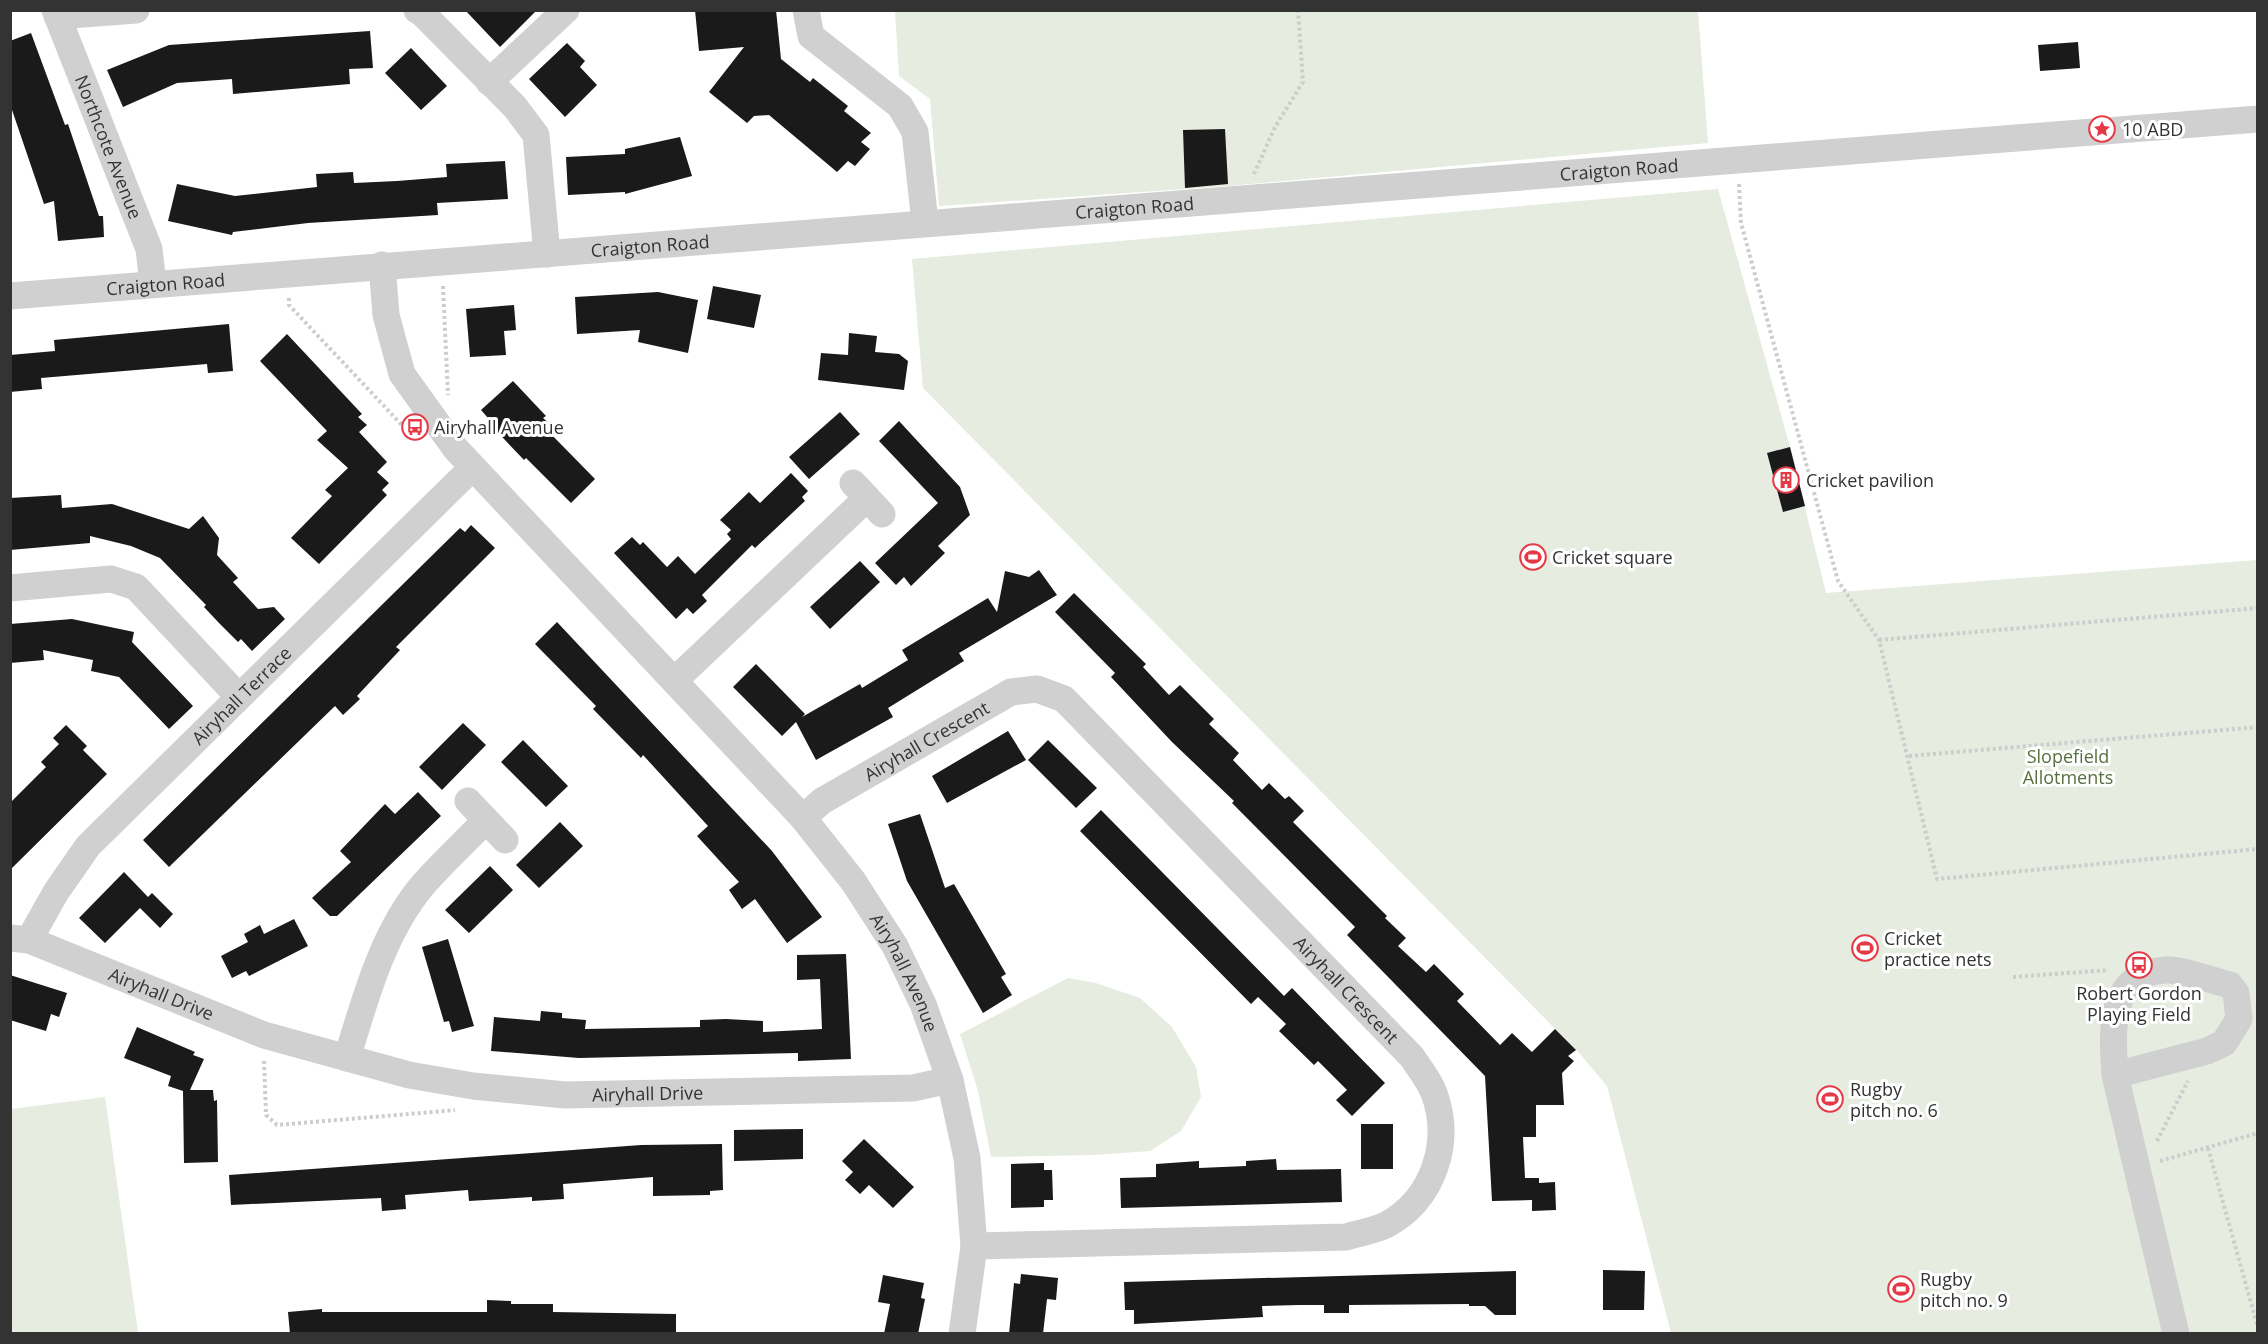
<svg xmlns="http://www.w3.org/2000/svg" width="2268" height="1344" viewBox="0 0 2268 1344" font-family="'Open Sans',sans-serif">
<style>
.green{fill:#e6ecdf}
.building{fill:#1a1a1a}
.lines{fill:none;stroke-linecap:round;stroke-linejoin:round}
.path{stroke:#cdcdcd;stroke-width:4;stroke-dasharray:3 3;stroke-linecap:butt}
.minor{stroke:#d0d0d0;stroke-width:27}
.labels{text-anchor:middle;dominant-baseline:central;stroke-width:6;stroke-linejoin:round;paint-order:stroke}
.poi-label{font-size:18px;fill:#333;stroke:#fff;text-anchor:start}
.street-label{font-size:18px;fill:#333;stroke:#fff}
.park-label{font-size:18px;fill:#56703f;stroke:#fff}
</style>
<rect width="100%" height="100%" fill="#fff"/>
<path class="green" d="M 895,11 L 1698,11 L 1708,143 L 1228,186 L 939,206 L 930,99 L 899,76 Z
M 1718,189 L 1790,447 L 1826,593 L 2257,560 L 2257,1333 L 1671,1333 L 1607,1086 L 1580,1054 L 923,388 L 912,259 Z
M 1068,978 L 1096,983 L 1140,998 L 1172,1027 L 1196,1067 L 1201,1097 L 1181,1131 L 1150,1151 L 1094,1155 L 991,1157 L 978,1091 L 960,1034 Z
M 105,1097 L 138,1333 L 11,1333 L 11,1109 Z"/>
<path class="building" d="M 465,10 L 537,10 L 500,47 Z
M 695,10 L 776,10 L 781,59 L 810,82 L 813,78 L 848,106 L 844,111 L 871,133 L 861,142 L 870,149 L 855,166 L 848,161 L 837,172 L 769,115 L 754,116 L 747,123 L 709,92 L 744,47 L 699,51 Z
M 370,31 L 373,68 L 349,69 L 350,84 L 233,94 L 232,79 L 177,83 L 123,107 L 107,70 L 169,45 Z
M 31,33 L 65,125 L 68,124 L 99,216 L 103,216 L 104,237 L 58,241 L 54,201 L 44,204 L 10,104 L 10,41 Z
M 2078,42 L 2080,68 L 2040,71 L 2038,45 Z
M 567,43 L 585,61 L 580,67 L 597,85 L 565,117 L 529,79 Z
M 411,48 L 447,86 L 421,110 L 385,73 Z
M 1225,129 L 1228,184 L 1185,188 L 1183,130 Z
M 680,137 L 692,176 L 625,194 L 625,192 L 568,195 L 566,157 L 625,154 L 625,149 Z
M 505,161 L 508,199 L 437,203 L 438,215 L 308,223 L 233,232 L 232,235 L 168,221 L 177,184 L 235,196 L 317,187 L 316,174 L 353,172 L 354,183 L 397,181 L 447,177 L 446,164 Z
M 713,286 L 761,295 L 754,328 L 707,319 Z
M 658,292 L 698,300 L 688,353 L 638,342 L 640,330 L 577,334 L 575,297 Z
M 514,305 L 516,330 L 504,331 L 506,355 L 470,357 L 466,309 Z
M 229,324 L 233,371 L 208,373 L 207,364 L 41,378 L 42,389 L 10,392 L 10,355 L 55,351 L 54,340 Z
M 849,333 L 877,336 L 875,352 L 899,354 L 908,361 L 904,390 L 818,380 L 821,353 L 848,355 Z
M 287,334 L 362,414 L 358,417 L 367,425 L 359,432 L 387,462 L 377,472 L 389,483 L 382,490 L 387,495 L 319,564 L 291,538 L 332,496 L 325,490 L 348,468 L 317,440 L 327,431 L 260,361 Z
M 513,381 L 546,416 L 543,418 L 550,424 L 545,428 L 595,479 L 571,503 L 526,458 L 524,460 L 486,420 L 488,418 L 481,410 Z
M 840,412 L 860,434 L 809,479 L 789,457 Z
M 899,421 L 960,487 L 970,515 L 938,546 L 945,553 L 911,586 L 904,577 L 896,585 L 875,563 L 938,503 L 879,441 Z
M 1790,447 L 1805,506 L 1783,512 L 1767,453 Z
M 791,473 L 808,491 L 802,497 L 805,501 L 755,548 L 752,545 L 702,595 L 707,601 L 693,614 L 687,608 L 676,619 L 614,553 L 632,537 L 640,545 L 643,542 L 667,567 L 678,556 L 695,574 L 731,539 L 727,534 L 731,530 L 720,520 L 749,492 L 760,503 Z
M 61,495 L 62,508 L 112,504 L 189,529 L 203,516 L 219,538 L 217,555 L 238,578 L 233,582 L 258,609 L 274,607 L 285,619 L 252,651 L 241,639 L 238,642 L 219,623 L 204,607 L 206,605 L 160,558 L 131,546 L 90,536 L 90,543 L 10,550 L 10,498 Z
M 471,525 L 495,548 L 396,647 L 400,650 L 357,696 L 360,699 L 343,715 L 335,706 L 169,867 L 143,840 L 460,528 L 465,532 Z
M 860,561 L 880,582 L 830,629 L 810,607 Z
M 1039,570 L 1057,595 L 959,653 L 964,661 L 888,708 L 893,717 L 816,760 L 796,722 L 782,736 L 733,687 L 756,664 L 805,714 L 802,717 L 860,684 L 862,688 L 908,660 L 902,650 L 988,598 L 997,612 L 1005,571 L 1029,577 Z
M 1074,593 L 1146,664 L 1143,667 L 1169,695 L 1180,685 L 1214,719 L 1209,724 L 1239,753 L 1233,760 L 1262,790 L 1269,783 L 1285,799 L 1289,796 L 1304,811 L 1293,822 L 1387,916 L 1385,918 L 1406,938 L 1398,946 L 1426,972 L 1434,964 L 1464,994 L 1457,1001 L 1500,1045 L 1512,1033 L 1532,1052 L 1555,1029 L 1576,1050 L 1568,1056 L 1574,1061 L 1562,1073 L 1564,1105 L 1536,1105 L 1536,1137 L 1523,1137 L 1525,1178 L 1539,1178 L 1539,1183 L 1555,1182 L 1556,1210 L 1532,1211 L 1532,1200 L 1492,1201 L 1485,1076 L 1347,935 L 1355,927 L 1232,803 L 1234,801 L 1172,742 L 1111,677 L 1115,673 L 1055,612 Z
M 72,619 L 134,632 L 132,642 L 193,706 L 169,729 L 119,677 L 91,671 L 93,660 L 43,650 L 44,660 L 10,663 L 10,624 Z
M 557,622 L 772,851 L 822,917 L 787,943 L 755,899 L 742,909 L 729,890 L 739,882 L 697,836 L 708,826 L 643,755 L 641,758 L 593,709 L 596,706 L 535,644 Z
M 463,723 L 486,745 L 442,790 L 419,767 Z
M 66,725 L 87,746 L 83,750 L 107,774 L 10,870 L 10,803 L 46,767 L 41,762 L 59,744 L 53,738 Z
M 1008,731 L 1026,760 L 947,803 L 932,776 Z
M 523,740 L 568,786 L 546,807 L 501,762 Z
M 1048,740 L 1097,788 L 1076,808 L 1028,760 Z
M 418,792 L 441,816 L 337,916 L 330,916 L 312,898 L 351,862 L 340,851 L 385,804 L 395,814 Z
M 1101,810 L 1284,996 L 1292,988 L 1385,1083 L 1352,1116 L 1336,1100 L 1347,1090 L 1318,1061 L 1314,1065 L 1279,1031 L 1286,1024 L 1258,997 L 1251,1004 L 1080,831 Z
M 920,814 L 945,888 L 954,884 L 1006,974 L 1001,977 L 1012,995 L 983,1013 L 907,881 L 888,824 Z
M 560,822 L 583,846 L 539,888 L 516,865 Z
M 490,866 L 513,890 L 469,933 L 445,910 Z
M 124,872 L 148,897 L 152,893 L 173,914 L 160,928 L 140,908 L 105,943 L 79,918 Z
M 294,919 L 308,946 L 249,976 L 246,971 L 232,978 L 221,956 L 248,942 L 244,934 L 260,925 L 264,934 Z
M 448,939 L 474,1026 L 452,1032 L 449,1021 L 444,1022 L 422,947 Z
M 846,954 L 851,1059 L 798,1061 L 798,1053 L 579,1058 L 491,1051 L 494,1017 L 540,1021 L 541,1011 L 562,1013 L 562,1018 L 586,1020 L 585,1029 L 700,1027 L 700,1020 L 726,1019 L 763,1021 L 763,1032 L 822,1029 L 820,979 L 797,980 L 797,955 Z
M 10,975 L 67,993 L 59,1017 L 51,1014 L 46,1031 L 10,1020 Z
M 137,1027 L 195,1052 L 193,1055 L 204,1059 L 190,1090 L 213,1090 L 214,1101 L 217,1100 L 218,1162 L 184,1163 L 183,1091 L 168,1086 L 171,1076 L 124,1058 Z
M 1361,1124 L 1393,1124 L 1393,1169 L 1361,1169 Z
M 803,1129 L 803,1159 L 734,1161 L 734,1130 Z
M 864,1139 L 914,1187 L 893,1208 L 869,1185 L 860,1194 L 845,1180 L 853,1172 L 842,1161 Z
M 722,1144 L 723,1190 L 710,1191 L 710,1195 L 653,1196 L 653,1177 L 563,1184 L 564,1199 L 532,1201 L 532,1197 L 469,1201 L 468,1190 L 405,1195 L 406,1209 L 382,1211 L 381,1198 L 231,1205 L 229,1175 L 641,1145 Z
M 1276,1159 L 1277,1170 L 1341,1169 L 1342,1202 L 1121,1208 L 1120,1178 L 1156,1177 L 1156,1164 L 1199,1161 L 1199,1168 L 1246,1166 L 1246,1161 Z
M 1044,1163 L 1044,1170 L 1052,1170 L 1053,1200 L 1044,1200 L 1044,1207 L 1011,1208 L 1011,1164 Z
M 1603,1270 L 1645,1271 L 1644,1310 L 1603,1310 Z
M 1516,1271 L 1516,1315 L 1495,1315 L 1485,1306 L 1469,1306 L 1469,1304 L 1349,1305 L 1349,1313 L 1324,1313 L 1324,1305 L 1299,1305 L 1262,1306 L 1263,1317 L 1134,1324 L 1134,1310 L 1125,1310 L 1124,1282 Z
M 1021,1274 L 1058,1278 L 1056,1300 L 1047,1299 L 1043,1334 L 1009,1334 L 1014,1283 L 1020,1284 Z
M 883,1275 L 924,1283 L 921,1298 L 925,1299 L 918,1334 L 884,1334 L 890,1304 L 878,1302 Z
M 487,1300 L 511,1301 L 511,1304 L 553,1304 L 553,1312 L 676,1314 L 676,1334 L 290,1334 L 288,1312 L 322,1309 L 322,1312 L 487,1312 Z"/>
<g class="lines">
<path class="path" d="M 1254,174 L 1275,127 L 1303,82 L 1298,10
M 1739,184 L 1741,223 L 1838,581 L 1879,640 L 1937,879 L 2258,849
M 443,286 L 448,395
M 289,298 L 289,305 L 415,439
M 1879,640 L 2258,608
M 1909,756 L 2258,727
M 2013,977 L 2109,970
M 264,1061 L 266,1115 L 277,1125 L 455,1110
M 2157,1141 L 2188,1081
M 2208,1148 L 2258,1328
M 2160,1161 L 2258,1133"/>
<g class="minor">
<path id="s1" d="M 55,10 L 149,249 L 153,284"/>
<path d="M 417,10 L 423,14 L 515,107 L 536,135 L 547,254"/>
<path d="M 806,10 L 811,36 L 900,106 L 915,132 L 925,222"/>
<path d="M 57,16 L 136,10"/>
<path d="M 489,82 L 566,10"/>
<path id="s2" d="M 382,265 L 386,315 L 402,374 L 455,448 L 803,818 L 853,881 L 895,946 L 923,1004 L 950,1080 L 967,1158 L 974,1246 L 962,1334"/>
<path id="s3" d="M 10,296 L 2258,119"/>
<path d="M 853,483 L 882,514"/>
<path d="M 10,588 L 111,579 L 136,587 L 238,696"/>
<path d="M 675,680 L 867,498"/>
<path d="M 468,801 L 505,840"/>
<path id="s4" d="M 803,818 L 822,801 L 1011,692 L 1037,689 L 1064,699 L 1412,1057 C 1419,1068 1429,1080 1434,1093 C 1452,1142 1434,1199 1386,1225 C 1374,1231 1358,1233 1346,1237 L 974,1246"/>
<path id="s5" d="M 10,938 L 29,940 L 264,1035 L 409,1075 L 473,1086 L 565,1095 L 913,1088 L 950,1080"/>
<path id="s6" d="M 29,940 L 56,892 L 88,846 L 472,468"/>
<path d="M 347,1058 C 365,1000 382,934 422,886 C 442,863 465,842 486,820"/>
<path d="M 2115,1075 C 2112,1032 2107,973 2166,970 C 2182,969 2213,981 2230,985 L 2236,993 L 2239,1019 L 2224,1043 L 2207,1051 L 2115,1075 L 2176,1334"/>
</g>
</g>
<defs>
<g id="sight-ring" transform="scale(1.35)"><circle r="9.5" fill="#fff" stroke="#e63946" stroke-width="1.5"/><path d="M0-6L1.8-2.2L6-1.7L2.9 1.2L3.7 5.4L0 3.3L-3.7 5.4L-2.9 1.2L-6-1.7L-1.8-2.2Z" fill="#e63946"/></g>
<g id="bus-ring" transform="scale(1.35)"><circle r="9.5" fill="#fff" stroke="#e63946" stroke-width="1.5"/><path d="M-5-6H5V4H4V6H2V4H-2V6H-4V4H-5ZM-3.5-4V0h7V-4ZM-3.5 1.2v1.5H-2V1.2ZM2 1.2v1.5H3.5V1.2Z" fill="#e63946"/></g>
<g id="building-ring" transform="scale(1.35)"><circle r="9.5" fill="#fff" stroke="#e63946" stroke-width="1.5"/><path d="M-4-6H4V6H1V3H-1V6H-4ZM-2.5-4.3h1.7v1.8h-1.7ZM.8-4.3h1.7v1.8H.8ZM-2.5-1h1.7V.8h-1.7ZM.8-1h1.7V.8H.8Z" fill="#e63946"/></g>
<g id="stadium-ring" transform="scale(1.35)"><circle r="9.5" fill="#fff" stroke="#e63946" stroke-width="1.5"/><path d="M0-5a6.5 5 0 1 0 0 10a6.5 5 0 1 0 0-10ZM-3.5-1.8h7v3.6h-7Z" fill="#e63946"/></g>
</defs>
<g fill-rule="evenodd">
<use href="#sight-ring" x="2102" y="129"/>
<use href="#bus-ring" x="415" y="427"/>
<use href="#building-ring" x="1786" y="480"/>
<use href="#stadium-ring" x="1533" y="557"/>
<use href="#stadium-ring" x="1865" y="948"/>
<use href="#bus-ring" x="2139" y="965"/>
<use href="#stadium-ring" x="1830" y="1099"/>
<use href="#stadium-ring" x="1901" y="1289"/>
</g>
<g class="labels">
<g class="poi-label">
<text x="2122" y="129">10 ABD</text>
<text x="434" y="427">Airyhall Avenue</text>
<text x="1806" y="480">Cricket pavilion</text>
<text x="1552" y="557">Cricket square</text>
<text x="1884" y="938">Cricket<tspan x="1884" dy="21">practice nets</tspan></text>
<text x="2139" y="993" text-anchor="middle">Robert Gordon<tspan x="2139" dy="21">Playing Field</tspan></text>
<text x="1850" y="1089">Rugby<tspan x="1850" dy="21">pitch no. 6</tspan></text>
<text x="1920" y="1279">Rugby<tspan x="1920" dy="21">pitch no. 9</tspan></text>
</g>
<g class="street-label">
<text stroke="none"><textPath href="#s1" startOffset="147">Northcote Avenue</textPath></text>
<text stroke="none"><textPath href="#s3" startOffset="1614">Craigton Road</textPath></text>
<text stroke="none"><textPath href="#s3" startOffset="1128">Craigton Road</textPath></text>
<text stroke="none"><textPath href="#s3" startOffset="642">Craigton Road</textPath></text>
<text stroke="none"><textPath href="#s3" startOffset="156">Craigton Road</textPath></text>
<text stroke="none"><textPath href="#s6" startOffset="326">Airyhall Terrace</textPath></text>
<text stroke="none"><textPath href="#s4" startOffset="146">Airyhall Crescent</textPath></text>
<text stroke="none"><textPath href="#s2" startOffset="896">Airyhall Avenue</textPath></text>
<text stroke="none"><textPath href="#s4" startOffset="704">Airyhall Crescent</textPath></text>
<text stroke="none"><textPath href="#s5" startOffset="162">Airyhall Drive</textPath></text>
<text stroke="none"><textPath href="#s5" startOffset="663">Airyhall Drive</textPath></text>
</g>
<g class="park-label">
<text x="2068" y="756">Slopefield<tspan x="2068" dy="21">Allotments</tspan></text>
</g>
</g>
<rect width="2268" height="1344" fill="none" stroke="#333333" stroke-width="24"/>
</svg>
